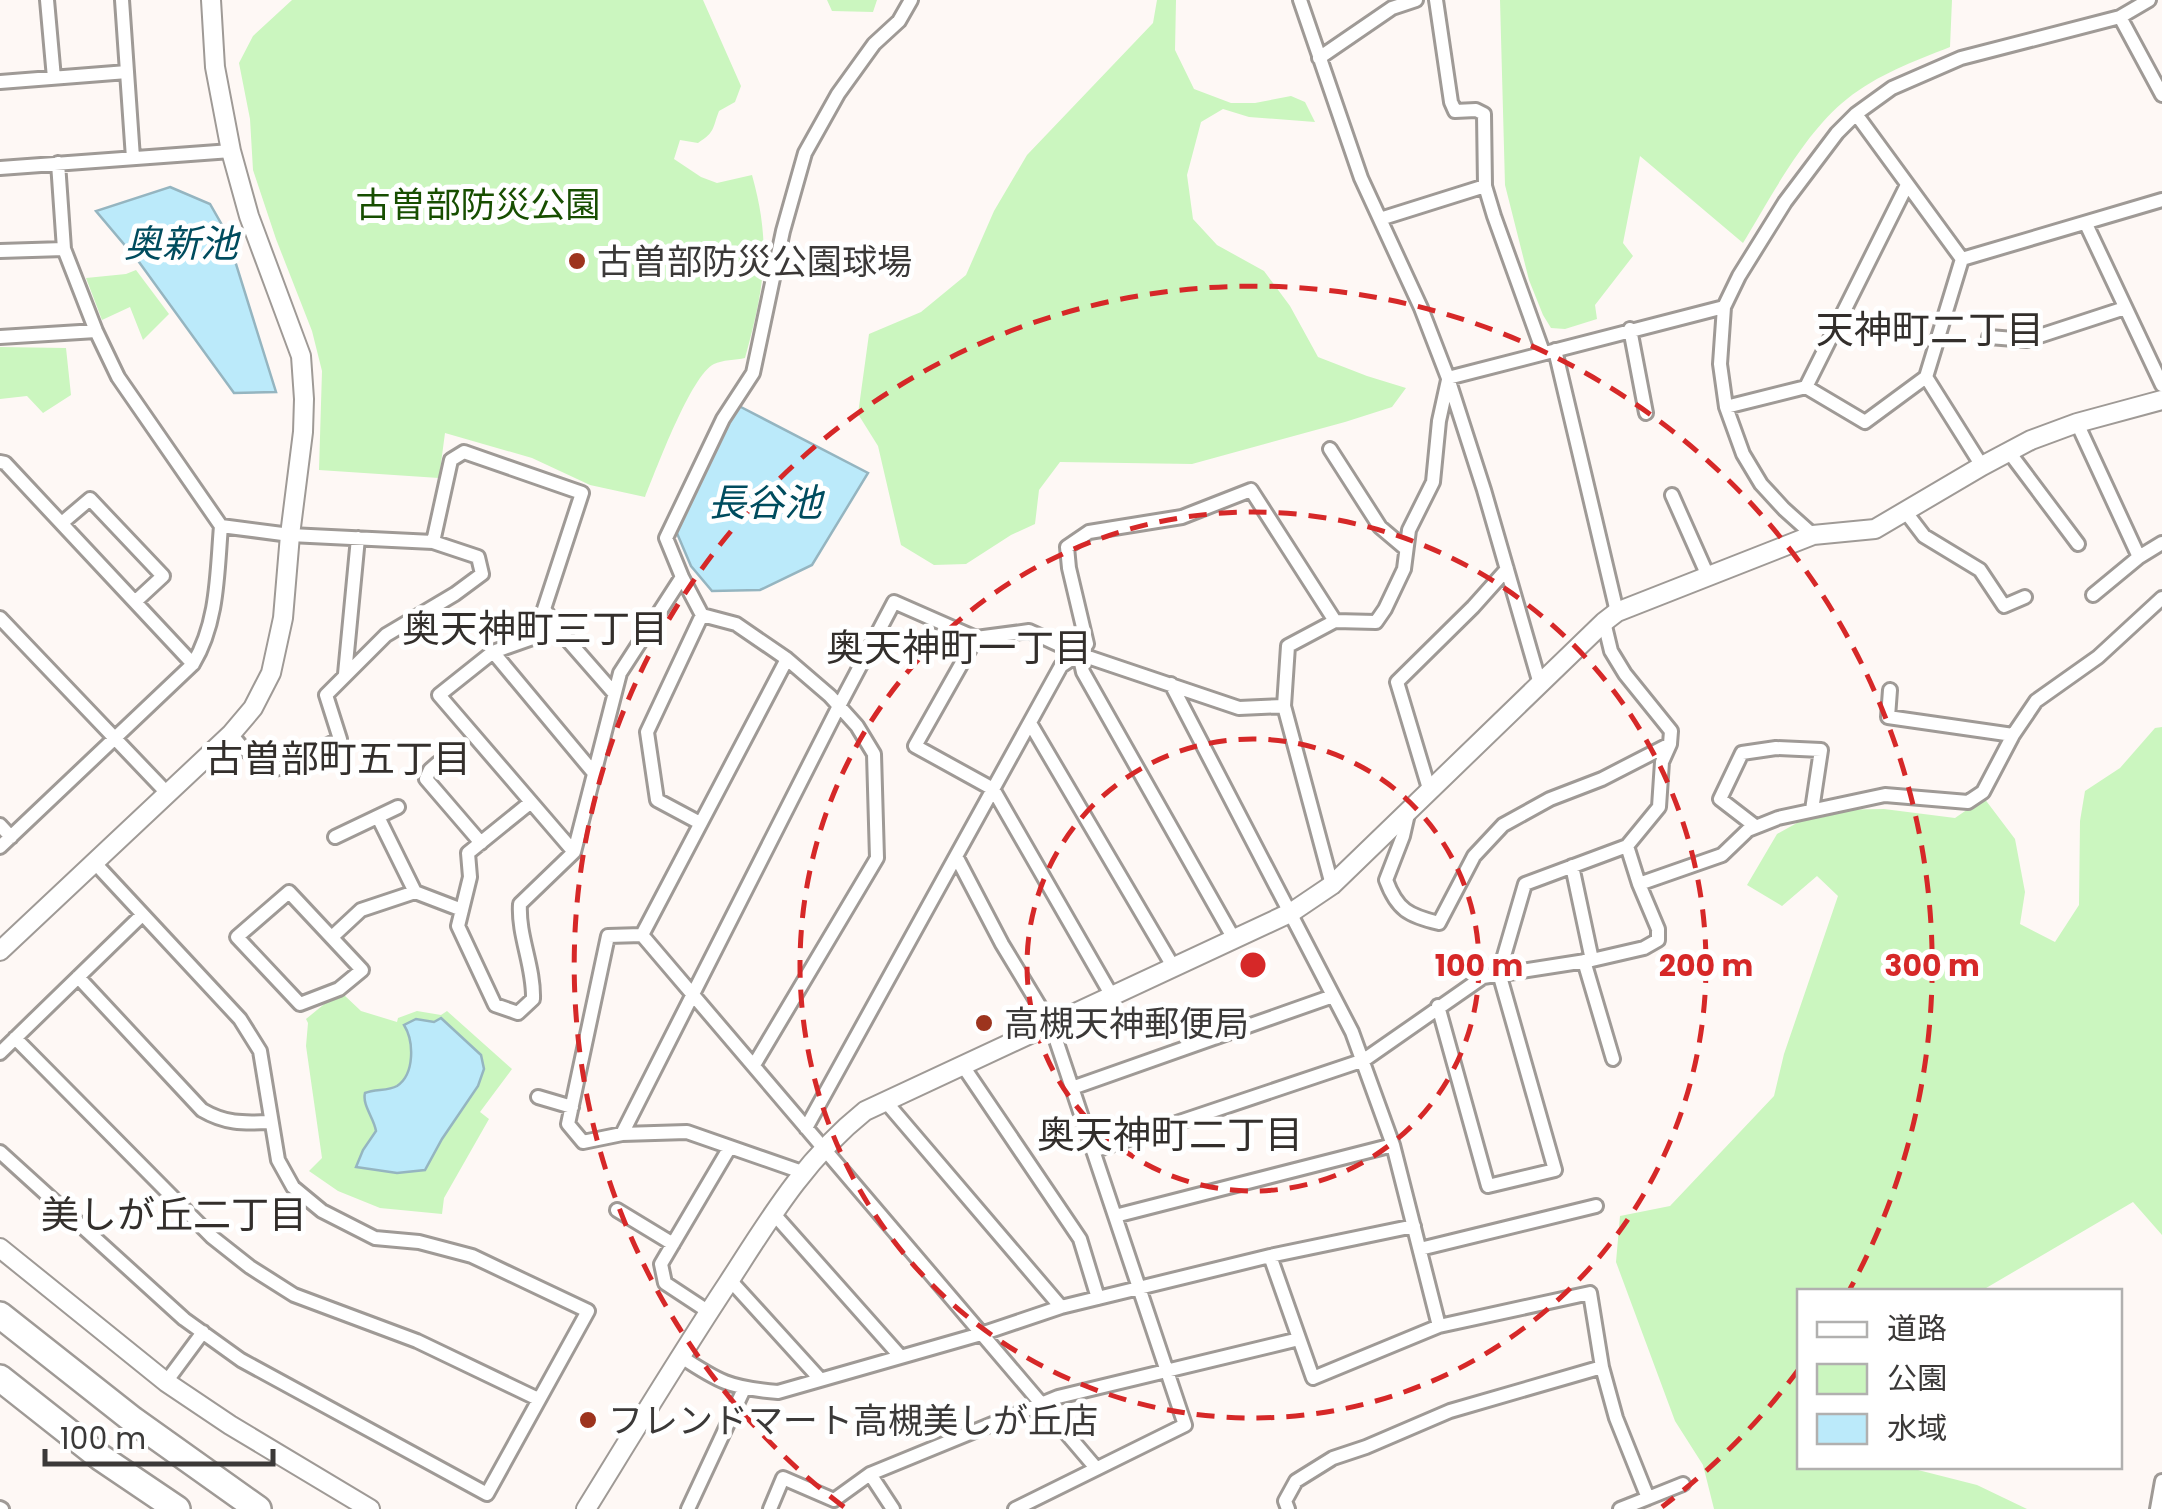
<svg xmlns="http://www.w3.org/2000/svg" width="2162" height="1509" viewBox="0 0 2162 1509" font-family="Poppins,'Noto Sans JP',sans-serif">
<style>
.green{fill:#cbf6bf}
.water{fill:#bbeafa;stroke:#95b5c0;stroke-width:2.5}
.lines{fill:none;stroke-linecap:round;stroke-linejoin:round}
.street-casing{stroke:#9f9a96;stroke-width:18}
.secondary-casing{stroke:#9f9a96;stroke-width:22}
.highway-casing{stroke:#9f9a96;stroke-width:30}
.street{stroke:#fff;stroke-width:12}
.secondary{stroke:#fff;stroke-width:18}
.highway{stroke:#fff;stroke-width:25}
.ring{fill:none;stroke:#d62828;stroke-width:5;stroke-dasharray:18 12}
.poi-dot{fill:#9d341e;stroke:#fff;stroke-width:4}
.labels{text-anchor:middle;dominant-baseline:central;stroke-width:10;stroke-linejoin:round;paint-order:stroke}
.park-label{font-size:35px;fill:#174e00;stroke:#fff}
.poi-label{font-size:35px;fill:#3b3938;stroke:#fff;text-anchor:start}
.water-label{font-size:38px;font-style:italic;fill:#004c5e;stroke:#fff}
.neighbourhood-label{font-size:38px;fill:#332f2c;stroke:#fff}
.centre{fill:#d62828;stroke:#fff;stroke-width:5}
.ring-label{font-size:30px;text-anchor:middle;font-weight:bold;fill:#d62828;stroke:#fff;stroke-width:10;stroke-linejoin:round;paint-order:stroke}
</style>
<rect width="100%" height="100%" fill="#fef8f5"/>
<path class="green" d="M 292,0 L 703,0 L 741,86 L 735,102 L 719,111 C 712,129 716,131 698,143 L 680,140 L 674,159 L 701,177 L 717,183 L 752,175 C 772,246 764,289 745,358 C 736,360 722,360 714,364 C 691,375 656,470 645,497 L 590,485 L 532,458 L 445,433 L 439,478 L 319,470 L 322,371 L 312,331 L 276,239 L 253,170 L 250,119 L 239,63 L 253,36 Z
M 827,0 L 877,0 L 873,12 L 832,11 Z
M 1157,0 L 1176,0 L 1175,50 L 1194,89 L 1231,103 L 1255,103 L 1291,96 L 1305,102 L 1315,122 L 1249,117 L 1223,109 L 1201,122 L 1187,175 L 1193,219 L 1217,245 L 1264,271 L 1290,306 L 1318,357 L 1367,376 L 1406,388 L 1392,407 L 1345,422 L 1192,464 L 1060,462 L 1039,490 L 1035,524 L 1011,535 L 966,564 L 934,565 L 901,545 L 878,446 L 858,414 L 869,334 L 921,312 L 966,275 L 994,211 L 1027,155 L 1153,23 Z
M 1500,0 L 1952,0 L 1950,47 C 1914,61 1877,75 1847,99 C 1804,133 1771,197 1743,243 L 1640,156 L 1623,243 L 1633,256 L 1595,305 L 1597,319 L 1565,329 L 1551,328 L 1543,315 L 1529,280 L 1505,185 Z
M 136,270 L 169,314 L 143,340 L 130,307 L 102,320 L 86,278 L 126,274 Z
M 0,347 L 66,348 L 71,395 L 43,413 L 27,396 L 0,399 Z
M 2162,727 L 2162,1235 L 2133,1202 L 1981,1291 L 1800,1292 L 1800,1466 L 1918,1467 L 1918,1470 L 1977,1485 L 2027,1509 L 1714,1509 L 1703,1465 L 1675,1421 L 1616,1262 L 1620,1216 L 1670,1206 L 1774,1096 L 1784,1054 L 1838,896 L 1817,876 L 1782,906 L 1747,885 L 1777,834 L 1813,814 L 1826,810 L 1884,809 L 1955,818 L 1984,798 L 2015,839 L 2025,892 L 2020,924 L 2055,942 L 2079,905 L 2080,821 L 2085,791 L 2120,768 L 2155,728 Z
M 343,994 L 361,1011 L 397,1022 L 398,1018 L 417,1011 L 441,1015 L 447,1011 L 512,1069 L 480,1112 L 489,1119 L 444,1198 L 442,1214 L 380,1208 L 338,1191 L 309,1171 L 322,1158 L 306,1046 L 308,1023 L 306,1019 L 328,1001 Z"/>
<path class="water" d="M 170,187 L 210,204 L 226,232 L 276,392 L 234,393 L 139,262 L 96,211 Z
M 737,405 L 868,473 L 812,565 L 760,590 L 712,591 L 691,566 L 676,531 L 709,443 Z
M 441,1018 L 481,1055 L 484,1069 L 478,1086 L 442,1139 L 425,1170 L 397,1173 L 356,1167 L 363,1150 L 376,1131 C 374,1118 362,1105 365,1093 C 375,1089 388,1091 397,1086 C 415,1074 414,1041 404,1025 L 416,1019 L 434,1022 Z"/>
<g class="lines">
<g class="street-casing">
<path id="street" d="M 47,0 L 54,78
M 122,0 L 133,158
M 1300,0 L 1361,178 L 1421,308 L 1448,378 L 1484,490 L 1540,684
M 1436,0 L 1451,102 L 1455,111 L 1476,110 L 1484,114 L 1485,186 L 1494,216 L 1543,352
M 2120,17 L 2162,95
M 1319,58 L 1392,8 L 1416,0
M 0,82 L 127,72
M 1856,114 L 1962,259
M 58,163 L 64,249 L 96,331 L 118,377 L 221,526
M 0,168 L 231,151
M 1380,219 L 1485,186
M 2086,224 L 2162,385
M 0,251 L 64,249
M 1962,259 L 1926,377 L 1982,466
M 1962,259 L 2162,200
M 1630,329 L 1646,413
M 0,337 L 96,331
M 1989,337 L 2027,340 L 2125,308
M 1555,350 L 1617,612
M 1448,378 L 1724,307
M 1806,387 L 1865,422 L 1926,377
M 1726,407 L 1806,387 L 1907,185
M 2077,423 L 2139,557
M 1330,449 L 1380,527 L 1406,549
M 2009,452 L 2078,544
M 0,462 L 5,463 L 193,664
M 1672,495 L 1708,576
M 1905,511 L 1924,536 L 1980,570 L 2004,606 L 2025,597
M 63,522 L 90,499 L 163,576 L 136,601
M 1813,535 L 1784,509 L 1761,484 L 1743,454 L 1726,407 L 1720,364 L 1724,307 L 1739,276 L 1785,202 L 1837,133 L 1856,114 L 1892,88 L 1961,58 L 2120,17 L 2149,0
M 433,542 L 451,460 L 464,452 L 582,493 L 544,609 L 558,629 L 614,693
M 2093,595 L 2139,557 L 2162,543
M 0,618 L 168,794
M 558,629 L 493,652 L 439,695 L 574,852
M 976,638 L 915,746 L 993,789 L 1112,996
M 493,652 L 593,772
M 1079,654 L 1083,672 L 1234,939
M 345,674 L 358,538
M 1171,684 L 1352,1032 L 1393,1145 L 1439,1326
M 1890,690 L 1888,717 L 2013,735
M 1030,723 L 1174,968
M 438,763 L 430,770 L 426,779 L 481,843
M 1430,792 L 1397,682 L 1473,607 L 1507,569
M 531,802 L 468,853 L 470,877 L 458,926 L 495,1005 L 518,1013 L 533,999 C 534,966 518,936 520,904 L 574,852 L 620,673 L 682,577
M 1408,814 L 1403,836 L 1386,880 C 1397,910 1409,916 1439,923 L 1474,856 L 1503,825 L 1550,799 L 1602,779 L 1670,744
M 378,817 L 415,892
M 700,823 L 657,800 L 647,732 L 702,615
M 0,825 L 11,837
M 1755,826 L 1720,799 L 1742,753 L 1776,748 L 1821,750 L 1812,810
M 335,837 L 398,807
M 0,847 L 193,664 C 218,622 217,574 221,526 L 290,535 L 433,542 L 478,557 L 482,574 L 455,594 L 386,635 L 326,695 L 340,739 L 285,767 L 269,770 L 241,746 L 231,734
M 956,856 L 1002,944 L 1051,1025 L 1185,1425 L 1015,1509
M 1572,866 L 1592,960
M 1639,884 L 1722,855 L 1748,830 L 1778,818 L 1885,795 L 1968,802 L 1983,792 L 2013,735 L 2036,701 L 2098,657 L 2162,598
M 1332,885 L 1284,706 L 1288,646 L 1335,621 L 1376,622 L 1385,609 L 1404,569 L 1409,530 L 1433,482 L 1439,421 L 1448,380
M 289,892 L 362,970 L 339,989 L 300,1004 L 237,937 Z
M 642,935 L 1096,1468
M 642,935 L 608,936 L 568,1124 L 583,1142 L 622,1134 L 687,1132 L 802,1172
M 642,935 L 787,659
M 332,937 L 361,910 L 415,892 L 462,910
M 1584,961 L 1613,1059
M 78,977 L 202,1110 C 226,1124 243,1123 270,1122
M 1438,1006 L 1488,1186 L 1555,1170 L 1499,973 L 1525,884 L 1627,846
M 15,1038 L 212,1237 L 250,1267 L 294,1295 L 417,1341 L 538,1399
M 0,1053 L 142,915
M 754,1065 L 877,858 L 874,754 L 857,726 L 830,696 L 787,659 L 736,624 L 702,615 L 682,577 L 666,538 L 723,419 L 753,373 L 783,231 L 805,153 L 838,94 L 874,44 L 899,21 L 911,0
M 963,1066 L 1080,1239 L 1098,1298
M 1072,1088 L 1333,996
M 538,1097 L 572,1107
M 886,1102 L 1061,1307
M 806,1128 L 1061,666 L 1079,654 L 1087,644 L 1069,568 L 1067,547 L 1089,532 L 1182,517 L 1251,490 L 1335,621
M 622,1134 L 839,706 L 894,602 L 976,638 L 1029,631 L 1079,654 L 1239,708 L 1284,706
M 1093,1151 L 1364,1060 L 1483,977 L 1592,960 L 1644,948 L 1658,940 L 1658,929 L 1639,884 L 1627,846 L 1659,807 L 1662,762 L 1670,744 L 1671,731 L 1625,674 L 1611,651 L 1604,622
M 0,1152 L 184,1319 L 241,1360 L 487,1494 L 588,1311 L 472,1256 L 419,1242 L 375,1238 L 322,1211 L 293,1187 L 278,1160 L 260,1051 L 240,1019 L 94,862
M 617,1210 L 673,1244
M 773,1213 L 900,1356
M 1115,1216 L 1393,1145
M 1420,1249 L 1596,1206
M 1270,1256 L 1313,1378 L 1439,1326 L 1590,1293 L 1602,1367 L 1616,1418 L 1648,1498 L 1620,1509
M 730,1280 L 820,1379
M 709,1312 L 665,1283 L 661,1264 L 730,1147
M 680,1356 C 719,1382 730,1388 778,1392 L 981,1334 L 1061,1307 L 1270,1256 L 1414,1226
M 166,1382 L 203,1332
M 870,1474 L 893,1509
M 1648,1498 L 1683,1484
M 0,1508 L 2,1509
M 688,1509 L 744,1389
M 770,1509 L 783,1478 L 834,1500 L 870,1474 L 1058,1397 L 1299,1339
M 1288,1509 L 1285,1501 L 1296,1481 L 1333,1458 L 1366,1447 L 1450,1411 L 1602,1367
M 2157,1509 L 2162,1481"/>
</g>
<g class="secondary-casing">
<path id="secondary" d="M 0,951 L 231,734 L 253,708 L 271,673 L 283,618 L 290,535 L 303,432 L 304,399 L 301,356 L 249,216 L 231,151 L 215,67 L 211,0
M 0,1248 L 166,1382 L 230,1425 L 370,1509
M 586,1509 C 633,1433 679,1357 728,1283 C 770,1218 804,1160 865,1111 L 1292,912 L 1332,885 L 1604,622 L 1617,612 L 1813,535 L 1875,529 L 1982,466 L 2031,440 L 2077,423 L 2162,400"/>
</g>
<g class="highway-casing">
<path id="highway" d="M 0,1315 L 133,1420 L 258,1509
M 0,1378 L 100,1457 L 177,1509"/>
</g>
<use href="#street" class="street"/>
<use href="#secondary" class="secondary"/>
<use href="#highway" class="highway"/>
</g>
<g class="ring">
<circle cx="1253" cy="965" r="226"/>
<circle cx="1253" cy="965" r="453"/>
<path d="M1799 1369A679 679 0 0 1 1662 1507M844 1507A679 679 0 1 1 1850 1289"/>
</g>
<g class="poi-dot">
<circle cx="577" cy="261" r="10"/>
<circle cx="984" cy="1023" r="10"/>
<circle cx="588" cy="1420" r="10"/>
</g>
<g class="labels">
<g class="park-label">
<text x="478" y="204">古曽部防災公園</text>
</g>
<g class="poi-label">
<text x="597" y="261">古曽部防災公園球場</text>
<text x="1004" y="1023">高槻天神郵便局</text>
<text x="608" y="1420">フレンドマート高槻美しが丘店</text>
</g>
<g class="water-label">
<text x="181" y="243">奥新池</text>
<text x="765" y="502">長谷池</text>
</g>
<g class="neighbourhood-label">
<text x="1930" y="329">天神町二丁目</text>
<text x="535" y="628">奥天神町三丁目</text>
<text x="959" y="647">奥天神町一丁目</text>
<text x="338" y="758">古曽部町五丁目</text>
<text x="1170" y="1134">奥天神町二丁目</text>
<text x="174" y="1214">美しが丘二丁目</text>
</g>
</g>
<circle cx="1253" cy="965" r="15" class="centre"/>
<g class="ring-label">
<text x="1479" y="976">100 m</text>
<text x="1706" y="976">200 m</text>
<text x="1932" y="976">300 m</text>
</g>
<rect x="1797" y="1289" width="325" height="180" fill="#ffffff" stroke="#b1b0af" stroke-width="2.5"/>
<rect x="1817" y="1322" width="50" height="15" fill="#ffffff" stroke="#b1b0af" stroke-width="2.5"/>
<text x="1887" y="1339" font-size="30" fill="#3b3938">道路</text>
<rect x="1817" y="1364" width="50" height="30" fill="#cbf6bf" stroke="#b1b0af" stroke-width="2.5"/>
<text x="1887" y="1389" font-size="30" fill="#3b3938">公園</text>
<rect x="1817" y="1414" width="50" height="30" fill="#bbeafa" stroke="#b1b0af" stroke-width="2.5"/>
<text x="1887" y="1439" font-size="30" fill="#3b3938">水域</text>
<path d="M45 1449v15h228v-15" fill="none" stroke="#3b3938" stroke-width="5"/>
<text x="60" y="1449" font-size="30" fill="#3b3938" stroke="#ffffff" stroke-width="8" paint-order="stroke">100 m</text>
</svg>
